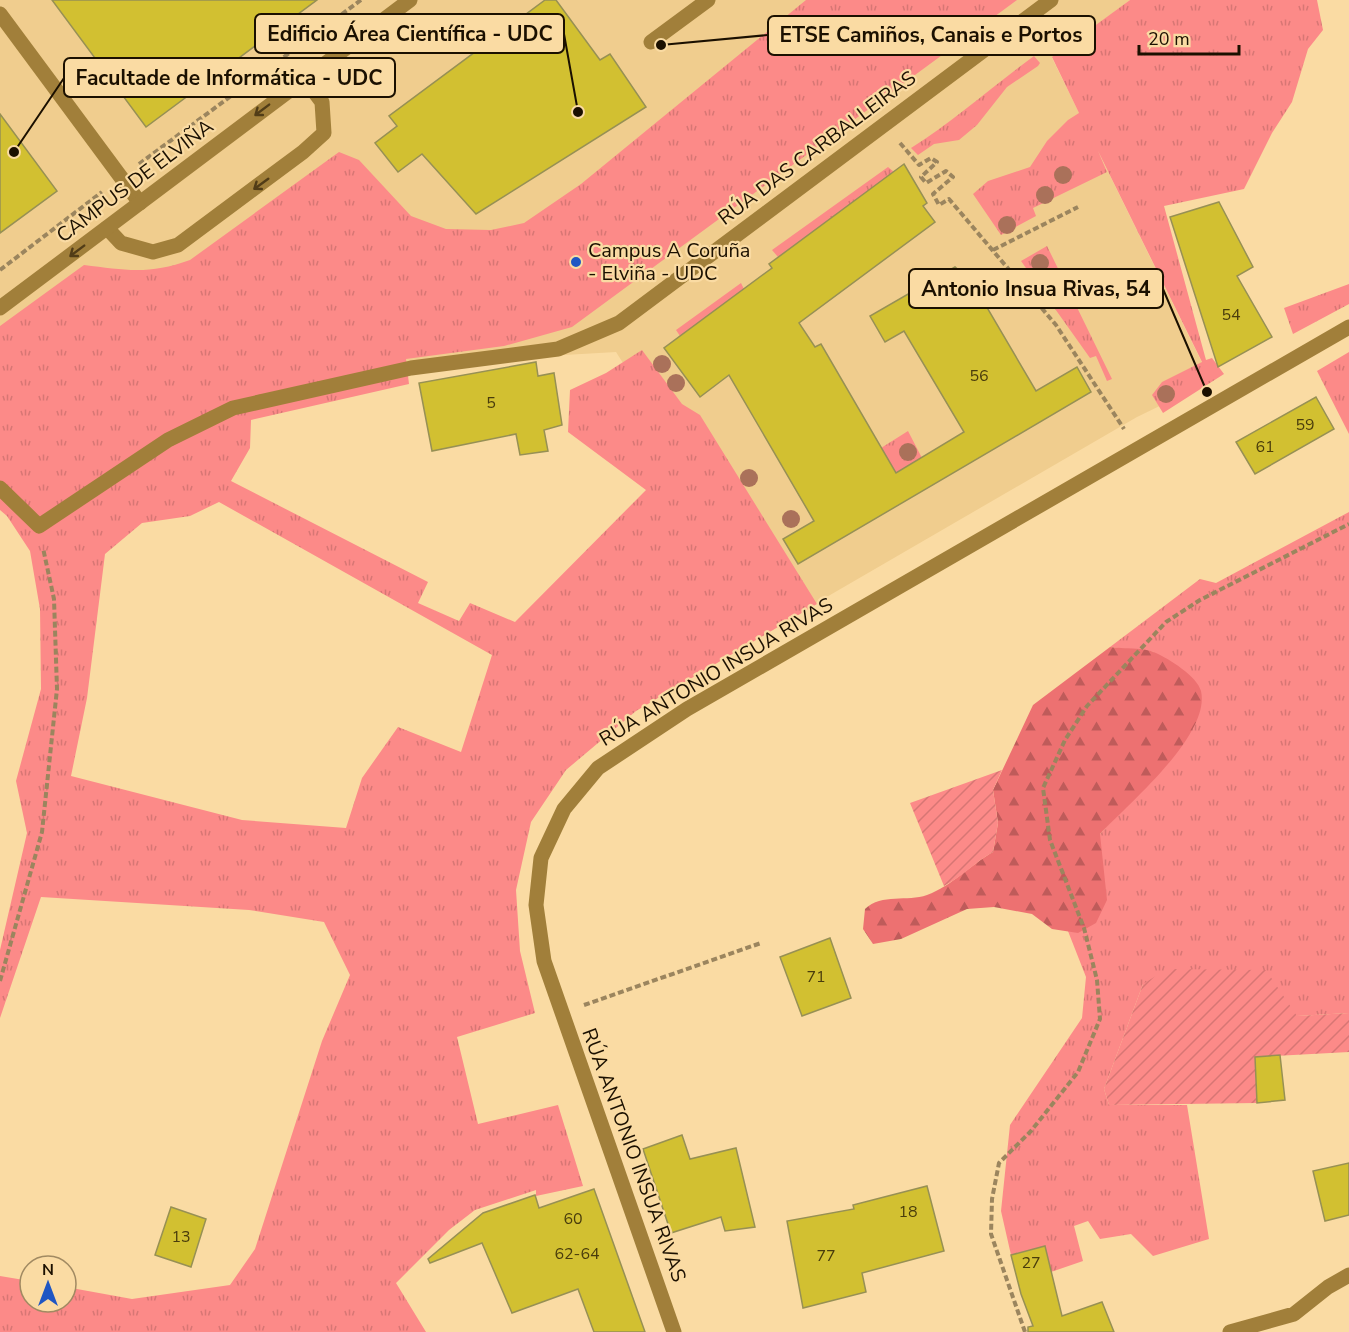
<svg xmlns="http://www.w3.org/2000/svg" width="1349" height="1332" viewBox="0 0 1349 1332" font-family="'Nunito Sans',sans-serif">
<style>
.built{fill:#f0cd8e}
.grass{fill:url(#grass-tufts);fill-rule:evenodd}
.forest{fill:url(#forest-firs)}
.garden{fill:url(#garden-furrows)}
.building{fill:#d2c031;stroke:#979054;stroke-width:1.5}
.lines{fill:none;stroke-linecap:round;stroke-linejoin:round}
.path{stroke:#9b855e;stroke-width:4;stroke-dasharray:6 3;stroke-linecap:butt}
.service{stroke:#a17f3a;stroke-width:15}
.pedestrian{stroke:#a17f3a;stroke-width:15}
.minor{stroke:#a17f3a;stroke-width:15}
.tree{fill:#aa715a}
.oneway{stroke:#513c17}
.poi-dot{fill:#1f56c3;stroke:#fadba3;stroke-width:2}
.labels{text-anchor:middle;dominant-baseline:central;stroke-width:4.5;stroke-linejoin:round;paint-order:stroke}
.number-label{font-size:16px;fill:#493c0c}
.street-label{font-size:20px;fill:#1b1000;stroke:#fadba3}
.poi-label{font-size:20px;fill:#1b1000;stroke:#fadba3;text-anchor:start}
.leader{fill:none;stroke:#1b1000;stroke-width:2}
.callout-dot{fill:#1b1000;stroke:#fadba3;stroke-width:2}
.callout{fill:#fadba3;stroke:#1b1000;stroke-width:2}
.callout-label{font-size:21px;text-anchor:middle;font-weight:bold;fill:#1b1000}
</style>
<defs>
<pattern id="grass-tufts" width="24" height="20" patternUnits="userSpaceOnUse" patternTransform="scale(1.5)"><rect width="24" height="20" fill="#fc8a88"/><path d="M3 7l-1-3M5 7V3M7 7l1-3M15 17l-1-3M17 17v-4M19 17l1-3" fill="none" stroke="#d77674"/></pattern>
<pattern id="forest-firs" width="22" height="20" patternUnits="userSpaceOnUse" patternTransform="scale(1.5)"><rect width="22" height="20" fill="#ed7171"/><path d="M5 1l3.5 6h-7zM16 11l3.5 6h-7z" fill="#bf5b5a"/></pattern>
<pattern id="garden-furrows" width="10" height="10" patternUnits="userSpaceOnUse" patternTransform="scale(1.5)"><rect width="10" height="10" fill="#fc8a88"/><path d="M-1 1l2-2M0 10L10 0M9 11l2-2" fill="none" stroke="#d77674"/></pattern>
</defs>
<rect width="100%" height="100%" fill="#fadba3"/>
<path class="built" d="M 0,0 L 1130,0 L 1052,58 L 1211,381 L 1137,417 L 787,620 L 616,352 L 0,387 Z"/>
<path class="grass" d="M 806,0 L 1017,0 L 572,327 L 504,346 L 406,359 L 409,384 L 251,420 L 250,448 L 231,481 L 428,582 L 418,603 L 459,621 L 470,603 L 515,622 L 646,490 L 568,432 L 570,390 L 606,373 L 642,350 L 682,404 L 700,415 L 817,604 L 636,711 L 566,770 L 531,822 L 516,890 L 520,951 L 535,1013 L 457,1037 L 478,1124 L 558,1105 L 583,1186 L 536,1196 L 536,1190 L 475,1210 L 449,1230 L 396,1283 L 426,1332 L 0,1332 L 0,1276 L 30,1281 L 30,1302 L 66,1302 L 66,1287 L 132,1299 L 230,1285 L 255,1249 L 322,1041 L 350,975 L 324,922 L 249,910 L 41,897 L 0,1018 L 0,950 L 27,833 L 16,781 L 41,689 L 40,609 L 30,551 L 7,516 L 0,510 L 0,326 L 84,265 C 125,270 149,275 190,260 L 339,152 L 359,160 L 411,216 L 446,229 L 491,230 L 524,223 L 581,184 ZM 219,502 L 492,655 L 461,752 L 398,727 L 362,778 L 346,828 L 242,820 L 71,776 L 87,698 L 105,554 L 142,523 L 190,516 Z
M 1130,0 L 1317,0 L 1323,30 L 1308,49 L 1292,102 L 1272,133 L 1244,189 L 1164,206 L 1206,360 L 1212,358 L 1224,374 L 1163,413 L 1152,395 L 1162,382 L 1202,362 L 1098,151 L 1107,172 L 1033,208 L 1036,216 L 1001,235 L 973,194 L 988,181 L 1030,167 L 1047,141 L 1068,120 L 1079,113 L 1052,57 Z
M 1034,56 L 1040,63 L 1038,66 L 1007,87 L 977,125 L 959,140 L 934,144 L 918,155 L 911,148 C 954,121 993,86 1034,56 Z
M 888,167 L 894,172 L 778,257 L 772,250 Z
M 1047,246 L 1112,379 L 1107,381 L 1096,356 L 1090,358 L 1021,261 Z
M 741,283 L 744,289 L 680,336 L 676,330 Z
M 1349,284 L 1349,304 L 1293,334 L 1284,308 Z
M 1349,352 L 1349,434 L 1317,371 Z
M 908,431 L 922,458 L 896,473 L 881,448 Z
M 1349,512 L 1349,1013 L 1297,1016 L 1143,984 L 1104,1089 L 1109,1105 L 1187,1105 L 1209,1239 L 1153,1256 L 1131,1234 L 1100,1239 L 1088,1221 L 1074,1226 L 1083,1261 L 1051,1272 L 1045,1247 L 1011,1255 L 1001,1211 L 1010,1125 L 1082,1018 L 1086,977 L 1055,898 L 1100,834 L 1126,805 L 1154,652 L 1110,647 L 1200,579 L 1216,583 Z"/>
<path class="forest" d="M 1110,647 C 1124,649 1143,647 1156,653 C 1169,659 1197,676 1201,691 C 1211,735 1128,804 1100,834 L 1107,900 L 1096,923 L 1078,933 L 1052,929 L 1032,914 L 994,907 L 967,909 L 901,939 L 873,944 L 863,929 L 865,909 C 882,893 907,902 927,895 C 952,886 970,865 993,852 L 998,823 L 993,790 L 1033,705 Z"/>
<path class="garden" d="M 1002,770 L 993,790 L 998,823 L 993,852 C 975,862 962,877 944,886 L 910,803 Z
M 1167,969 L 1266,970 L 1297,1016 L 1349,1013 L 1349,1052 L 1255,1057 L 1257,1103 L 1109,1105 L 1104,1089 L 1143,984 Z"/>
<path class="building" d="M 52,0 L 317,0 L 146,127 Z
M 545,0 L 556,0 L 600,60 L 610,54 L 646,107 L 476,214 L 422,154 L 398,172 L 375,143 L 397,126 L 389,116 Z
M 0,114 L 57,191 L 0,233 Z
M 904,164 L 927,203 L 923,206 L 935,222 L 799,323 L 815,347 L 821,344 L 896,473 L 964,432 L 904,331 L 885,342 L 870,316 L 955,267 L 961,272 L 965,270 L 1036,391 L 1077,367 L 1091,392 L 798,564 L 783,539 L 814,521 L 729,375 L 700,397 L 664,348 L 772,268 L 769,264 Z
M 1219,202 L 1253,267 L 1237,276 L 1272,337 L 1218,367 L 1170,217 Z
M 536,362 L 538,376 L 554,373 L 562,425 L 544,430 L 548,451 L 520,455 L 516,434 L 432,451 L 419,383 Z
M 1316,397 L 1334,429 L 1255,474 L 1236,442 Z
M 830,938 L 851,998 L 802,1016 L 780,957 Z
M 1280,1055 L 1285,1100 L 1257,1103 L 1255,1057 Z
M 682,1135 L 690,1159 L 736,1148 L 755,1227 L 725,1231 L 721,1217 L 671,1233 L 643,1149 Z
M 1349,1163 L 1349,1215 L 1325,1221 L 1313,1171 Z
M 927,1186 L 944,1251 L 862,1273 L 866,1292 L 803,1308 L 787,1221 L 854,1209 L 853,1205 Z
M 594,1189 L 645,1332 L 594,1332 L 578,1289 L 512,1313 L 482,1243 L 430,1263 L 428,1259 L 483,1213 L 535,1195 L 539,1208 Z
M 171,1207 L 206,1219 L 191,1267 L 155,1255 Z
M 1045,1246 L 1062,1316 L 1102,1302 L 1114,1332 L 1028,1332 L 1028,1327 L 1033,1326 L 1021,1294 L 1011,1255 Z"/>
<g class="lines">
<path class="path" d="M 900,143 L 919,165 L 931,158 L 937,162 L 921,177 L 926,183 L 946,171 L 953,177 L 933,194 L 939,205 L 949,199 L 1056,325 L 1124,429
M 139,164 L 361,0
M 993,250 L 1078,207
M 0,270 L 102,192
M 0,981 L 42,832 L 57,689 L 54,599 L 43,548
M 584,1005 L 761,943
M 1025,1332 L 991,1234 L 992,1199 L 999,1163 L 1031,1131 L 1078,1072 L 1100,1019 L 1097,980 L 1084,928 L 1050,840 L 1043,788 L 1065,740 L 1087,706 L 1166,622 L 1200,600 L 1349,524"/>
<path class="service" d="M 651,42 L 708,0
M 107,228 L 121,243 L 153,252 L 178,245 L 303,152 L 324,133 L 322,102 L 304,78"/>
<path class="pedestrian" d="M 0,14 L 140,203"/>
<path class="minor" d="M 0,308 L 410,0
M 0,488 L 39,526 L 168,440 L 233,408 L 411,368 L 558,349 L 619,323 L 1051,0
M 674,1332 L 544,961 L 536,905 L 541,858 L 564,809 L 598,768 L 687,709 L 1349,327
M 1230,1332 L 1294,1314 L 1328,1287 L 1349,1275"/>
</g>
<g class="tree">
<circle cx="1063" cy="175" r="9"/>
<circle cx="1045" cy="195" r="9"/>
<circle cx="1007" cy="225" r="9"/>
<circle cx="1040" cy="263" r="9"/>
<circle cx="662" cy="364" r="9"/>
<circle cx="676" cy="383" r="9"/>
<circle cx="1166" cy="394" r="9"/>
<circle cx="908" cy="452" r="9"/>
<circle cx="749" cy="478" r="9"/>
<circle cx="791" cy="519" r="9"/>
</g>
<defs><path id="oneway-shaft" d="M-6 0H5M1.5-3L5.5 0L1.5 3" fill="none" stroke-width="1.6" stroke-linecap="round" stroke-linejoin="round" transform="scale(1.5)"/></defs>
<g class="oneway">
<use href="#oneway-shaft" transform="translate(262 110) rotate(143)"/>
<use href="#oneway-shaft" transform="translate(261 184) rotate(144)"/>
<use href="#oneway-shaft" transform="translate(77 251) rotate(143)"/>
</g>
<circle class="poi-dot" cx="576" cy="262" r="6"/>
<g class="labels">
<g class="number-label">
<text x="1231" y="315">54</text>
<text x="979" y="376">56</text>
<text x="491" y="403">5</text>
<text x="1305" y="425">59</text>
<text x="1265" y="447">61</text>
<text x="816" y="977">71</text>
<text x="908" y="1212">18</text>
<text x="573" y="1219">60</text>
<text x="181" y="1237">13</text>
<text x="577" y="1254">62-64</text>
<text x="826" y="1256">77</text>
<text x="1031" y="1263">27</text>
</g>
<g class="street-label">
<text transform="translate(817 148) rotate(-37)">RÚA DAS CARBALLEIRAS</text>
<text transform="translate(135 181) rotate(-37)">CAMPUS DE ELVIÑA</text>
<text transform="translate(716 672) rotate(-31)">RÚA ANTONIO INSUA RIVAS</text>
<text transform="translate(634 1155) rotate(70)">RÚA ANTONIO INSUA RIVAS</text>
</g>
<g class="poi-label">
<text x="588" y="250">Campus A Coruña<tspan x="588" dy="23">- Elviña - UDC</tspan></text>
</g>
</g>
<path class="leader" d="M578 112L564 34M661 45L768 35M14 152L64 78M1207 392L1163 289"/>
<g class="callout-dot">
<circle cx="578" cy="112" r="6"/>
<circle cx="661" cy="45" r="6"/>
<circle cx="14" cy="152" r="6"/>
<circle cx="1207" cy="392" r="6"/>
</g>
<g class="callout">
<rect x="255" y="14" width="309" height="39" rx="6"/>
<rect x="768" y="16" width="327" height="39" rx="6"/>
<rect x="64" y="58" width="331" height="39" rx="6"/>
<rect x="909" y="269" width="254" height="39" rx="6"/>
</g>
<g class="callout-label">
<text x="410" y="41">Edificio Área Científica - UDC</text>
<text x="931" y="42">ETSE Camiños, Canais e Portos</text>
<text x="229" y="85">Facultade de Informática - UDC</text>
<text x="1036" y="296">Antonio Insua Rivas, 54</text>
</g>
<g transform="translate(48 1284)"><circle r="28" fill="#fadba3" stroke="#a18a62" stroke-width="1.5"/>
<path d="M0-4.5L10 22L0 15L-10 22Z" fill="#1f56c3"/>
<text y="-9" font-size="16" font-weight="bold" text-anchor="middle" fill="#1b1000">N</text>
</g>
<path d="M1139 45v9h100v-9" fill="none" stroke="#1b1000" stroke-width="3"/>
<text x="1148" y="45" font-size="18" fill="#1b1000" stroke="#fadba3" stroke-width="4.5" paint-order="stroke">20 m</text>
</svg>
